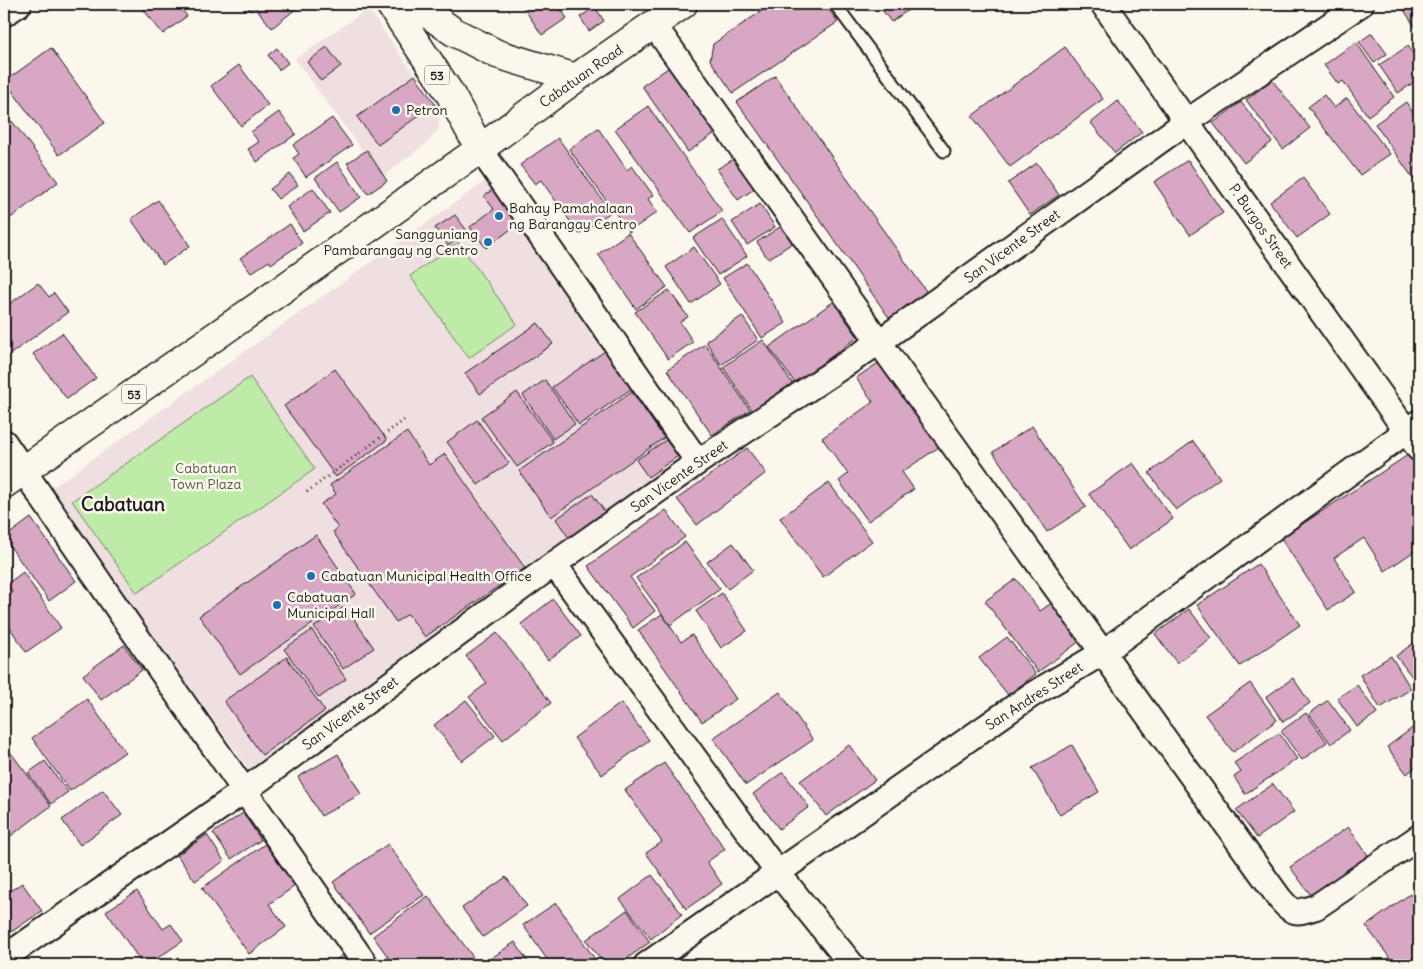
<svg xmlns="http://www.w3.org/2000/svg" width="1423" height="969" viewBox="0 0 1423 969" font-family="Delius,sans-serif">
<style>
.built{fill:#f0dfe0}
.green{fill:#beeba8;stroke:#6d8462}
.building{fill:#d8a7c4;stroke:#1c1c1c}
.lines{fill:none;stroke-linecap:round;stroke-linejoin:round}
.lane-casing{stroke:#1c1c1c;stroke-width:15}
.street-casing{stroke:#1c1c1c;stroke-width:28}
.highway-casing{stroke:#1c1c1c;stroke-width:31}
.path{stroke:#1c1c1c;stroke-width:3;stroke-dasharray:1 4;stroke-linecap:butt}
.lane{stroke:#fbf7ec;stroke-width:11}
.street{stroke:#fbf7ec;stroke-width:24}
.highway{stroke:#fbf7ec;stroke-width:28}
.poi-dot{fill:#1f6fb2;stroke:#fbf7ec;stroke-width:2}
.labels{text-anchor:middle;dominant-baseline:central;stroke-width:5;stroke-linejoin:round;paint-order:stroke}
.shield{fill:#fbf7ec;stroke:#5f5e5a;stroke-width:1}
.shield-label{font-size:12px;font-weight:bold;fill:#1c1c1c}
.street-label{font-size:14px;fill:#1c1c1c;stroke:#fbf7ec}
.poi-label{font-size:14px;fill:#1c1c1c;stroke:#fbf7ec;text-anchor:start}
.park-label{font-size:14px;fill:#4d5a46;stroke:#fbf7ec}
.district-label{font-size:19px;font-weight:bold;fill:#1c1c1c;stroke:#fbf7ec}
</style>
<rect width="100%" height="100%" fill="#fbf7ec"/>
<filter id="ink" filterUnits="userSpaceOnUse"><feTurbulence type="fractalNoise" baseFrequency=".02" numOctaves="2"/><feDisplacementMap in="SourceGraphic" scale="10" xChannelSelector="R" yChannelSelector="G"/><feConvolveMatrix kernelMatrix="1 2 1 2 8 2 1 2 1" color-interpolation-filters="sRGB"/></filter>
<g filter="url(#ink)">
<path class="built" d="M 368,9 L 432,99 L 440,115 L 438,129 L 428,142 L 382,177 L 295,59 Z
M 487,180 L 687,461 L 252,774 L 49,490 Z"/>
<path class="green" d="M 458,242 L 517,324 L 469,358 L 410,276 Z
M 250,377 L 315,469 L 137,593 L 72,501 Z"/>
<path class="building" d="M 139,4 L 177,4 L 187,16 L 163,34 Z
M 244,4 L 258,4 L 251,11 Z
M 252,4 L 302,4 L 272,28 Z
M 521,4 L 557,4 L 567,18 L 542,35 Z
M 772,4 L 825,4 L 838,22 L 733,93 L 710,60 L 713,44 Z
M 878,4 L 917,4 L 891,22 Z
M 1414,4 L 1419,4 L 1419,33 L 1404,10 Z
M 595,7 L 604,21 L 589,31 L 580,17 Z
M 1372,33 L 1387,54 L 1374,63 L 1359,42 Z
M 1356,42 L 1394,97 L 1368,116 L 1343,81 L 1338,84 L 1324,65 Z
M 1408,46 L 1419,63 L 1419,79 L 1398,93 L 1379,65 Z
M 327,47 L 341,66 L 321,81 L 307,62 Z
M 1065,47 L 1103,99 L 1010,167 L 972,116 Z
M 51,48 L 105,123 L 59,155 L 5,81 Z
M 277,48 L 288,63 L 279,70 L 268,55 Z
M 239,65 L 268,105 L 241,126 L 211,86 Z
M 671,66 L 718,131 L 688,152 L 642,86 Z
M 415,75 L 435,104 L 378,145 L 357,117 Z
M 775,76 L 928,294 L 890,319 L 737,102 Z
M 1272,80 L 1310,128 L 1283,149 L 1246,100 Z
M 1324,95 L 1334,108 L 1347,98 L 1390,154 L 1360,175 L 1308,107 Z
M 1118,101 L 1142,132 L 1115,153 L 1091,123 Z
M 1241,102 L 1272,142 L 1244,163 L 1213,123 Z
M 1406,102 L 1419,122 L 1419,187 L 1375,124 Z
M 648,106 L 722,211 L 690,233 L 615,129 Z
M 279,112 L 296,134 L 257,162 L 248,149 L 259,142 L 251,132 Z
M 332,118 L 352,145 L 306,177 L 293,158 L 299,154 L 293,145 Z
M 12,121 L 58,182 L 4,223 L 4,128 Z
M 598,128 L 627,170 L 632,166 L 653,195 L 648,199 L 657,212 L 629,232 L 569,149 Z
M 558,138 L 611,212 L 579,234 L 541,180 L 535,184 L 520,165 Z
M 367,150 L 387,181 L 368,194 L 347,163 Z
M 737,157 L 757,187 L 738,200 L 717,169 Z
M 1188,160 L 1223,213 L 1190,235 L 1154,182 Z
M 337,162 L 361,197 L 339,212 L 315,178 Z
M 1037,163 L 1059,195 L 1030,215 L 1008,183 Z
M 290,174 L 298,185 L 278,199 L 270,189 Z
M 1303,178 L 1330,214 L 1297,238 L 1270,202 Z
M 313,188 L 330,213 L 303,231 L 287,207 Z
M 493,189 L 519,223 L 486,248 L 470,227 L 494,209 L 484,196 Z
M 158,200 L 190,246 L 163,265 L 131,219 Z
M 760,204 L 775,227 L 747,245 L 732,222 Z
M 455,215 L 468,232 L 448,246 L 435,228 Z
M 722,219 L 747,256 L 718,275 L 693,238 Z
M 290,224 L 302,243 L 271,264 L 269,261 L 251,273 L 240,258 Z
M 783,225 L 794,242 L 768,259 L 757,242 Z
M 628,233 L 667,287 L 636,309 L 598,254 Z
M 694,247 L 720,284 L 691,304 L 666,267 Z
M 747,263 L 786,323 L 762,338 L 723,278 Z
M 38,283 L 49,297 L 54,293 L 68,312 L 5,358 L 4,325 L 8,322 L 4,316 L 4,308 Z
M 669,290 L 688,317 L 680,322 L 693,342 L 668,359 L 635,312 Z
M 833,302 L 858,337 L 795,383 L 769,347 Z
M 742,316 L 758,340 L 721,365 L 706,341 Z
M 538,323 L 553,344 L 480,394 L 465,373 Z
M 62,333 L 96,378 L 67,399 L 33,354 Z
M 763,340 L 794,386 L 754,413 L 723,367 Z
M 705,344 L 750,410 L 712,435 L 667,370 Z
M 605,351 L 631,389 L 579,425 L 552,387 Z
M 878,363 L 939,447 L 902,472 L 914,489 L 868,521 L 839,481 L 848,474 L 822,438 L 873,402 L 856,378 Z
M 335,369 L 387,440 L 336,477 L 284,406 Z
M 545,380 L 575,424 L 553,439 L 523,395 Z
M 517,392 L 553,442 L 517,467 L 481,417 Z
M 632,392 L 664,438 L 551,517 L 519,471 Z
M 477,420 L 509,463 L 478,485 L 447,442 Z
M 1032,426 L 1086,507 L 1047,532 L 993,452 Z
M 407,432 L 429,465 L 445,454 L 525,568 L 425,637 L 408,614 L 396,622 L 333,532 L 338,528 L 321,504 L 336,494 L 330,485 Z
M 666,440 L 678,456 L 648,477 L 636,460 Z
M 1193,441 L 1220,478 L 1176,510 L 1149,473 Z
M 747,448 L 766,473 L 697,525 L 677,499 Z
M 1411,453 L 1419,465 L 1419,548 L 1385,571 L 1364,538 L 1334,558 L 1356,592 L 1328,610 L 1281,538 Z
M 1133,463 L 1173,519 L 1129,550 L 1089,494 Z
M 829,483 L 872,541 L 823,577 L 780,518 Z
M 592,494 L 606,513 L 569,538 L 556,519 Z
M 666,510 L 685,537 L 630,577 L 655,611 L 633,628 L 588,566 Z
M 31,518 L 76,581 L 49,601 L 4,538 Z
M 316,535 L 356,594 L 240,674 L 199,616 Z
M 685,542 L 720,589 L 670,625 L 636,578 Z
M 733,543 L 753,570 L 728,589 L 707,562 Z
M 1258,564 L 1300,625 L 1240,666 L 1197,605 Z
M 23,572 L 61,628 L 26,652 L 4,619 L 4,600 L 13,593 L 7,584 Z
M 1016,579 L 1040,611 L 1056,600 L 1084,638 L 1038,672 L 985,601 Z
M 722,593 L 747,631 L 721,648 L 696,611 Z
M 553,599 L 581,636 L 548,660 L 521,624 Z
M 345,606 L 374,648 L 343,669 L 314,627 Z
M 1189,609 L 1211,638 L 1177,663 L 1155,634 Z
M 662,614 L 681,642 L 692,635 L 736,699 L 702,722 L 638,630 Z
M 312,630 L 346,679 L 319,698 L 284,649 Z
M 497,633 L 551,703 L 503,740 L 469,697 L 487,683 L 466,656 Z
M 1007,637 L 1036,674 L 1008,695 L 979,658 Z
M 1419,639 L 1419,680 L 1416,682 L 1396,656 Z
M 124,645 L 142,670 L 101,700 L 83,675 Z
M 1391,656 L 1411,689 L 1380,708 L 1360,675 Z
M 287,657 L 287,658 L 325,711 L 262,755 L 224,701 Z
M 1293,678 L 1310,703 L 1283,722 L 1266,697 Z
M 1250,683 L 1277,720 L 1233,752 L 1205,715 Z
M 1357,685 L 1377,713 L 1357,727 L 1337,698 Z
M 780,692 L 813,740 L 746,785 L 713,738 Z
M 87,699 L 125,752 L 70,791 L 32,738 Z
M 466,700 L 495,736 L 462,761 L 434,725 Z
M 1328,700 L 1350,730 L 1331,744 L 1309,714 Z
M 621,703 L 649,740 L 602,775 L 574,738 Z
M 1306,713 L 1327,742 L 1302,760 L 1281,731 Z
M 1419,723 L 1419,764 L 1407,774 L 1387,747 Z
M 1279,733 L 1297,759 L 1245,794 L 1234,777 L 1241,772 L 1234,763 Z
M 849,745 L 875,780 L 826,816 L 800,781 Z
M 1072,745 L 1099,792 L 1060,815 L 1032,768 Z
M 8,749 L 51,806 L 4,841 L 4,752 Z
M 338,754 L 361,794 L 321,816 L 298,777 Z
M 45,761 L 68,792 L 51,804 L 28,773 Z
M 664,763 L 725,849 L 707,862 L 722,884 L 686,909 L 646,853 L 662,842 L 625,790 Z
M 783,772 L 809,807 L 779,829 L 753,794 Z
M 1273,784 L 1294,812 L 1257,838 L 1236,810 Z
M 103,790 L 122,815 L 80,845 L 62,820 Z
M 243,813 L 261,840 L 231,859 L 213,833 Z
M 1348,827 L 1370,858 L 1313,898 L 1290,867 Z
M 207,835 L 224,861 L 195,881 L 177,855 Z
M 265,844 L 295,886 L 269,904 L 286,927 L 249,954 L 202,888 Z
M 388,844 L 424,895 L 369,933 L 333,882 Z
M 652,875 L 682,914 L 651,939 L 620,899 Z
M 506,877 L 527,906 L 483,937 L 462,908 Z
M 22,883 L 42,911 L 4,937 L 4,895 Z
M 137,891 L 163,929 L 171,924 L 183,941 L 147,965 L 143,965 L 106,911 Z
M 1410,894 L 1419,907 L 1419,955 L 1406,965 L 1395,965 L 1366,926 Z
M 428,896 L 473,957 L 461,965 L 394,965 L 373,936 Z
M 556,903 L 599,965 L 551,965 L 523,925 Z
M 627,910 L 650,942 L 618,965 L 605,965 L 586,940 Z
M 515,942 L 530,965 L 494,965 L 490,959 Z
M 343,955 L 350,965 L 328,965 Z"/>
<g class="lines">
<g class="lane-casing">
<path id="lane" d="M 835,4 L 944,151"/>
</g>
<g class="street-casing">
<path id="street" d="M 1103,4 L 1419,449
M 4,14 L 19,4
M 654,25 L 879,342 L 1280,899 C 1294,915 1296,913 1316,907 L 1419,837
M 480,149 L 698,462
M 4,442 L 124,618 L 366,965
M 554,564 L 778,873 L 852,965
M 4,958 L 244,791 L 554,564 L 698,462 L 879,342 L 1186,122 L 1361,4
M 646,965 L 1030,696 L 1102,653 L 1419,422"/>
</g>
<g class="highway-casing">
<path id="highway" d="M 390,4 L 449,92 L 480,149
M 414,4 L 454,32 L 497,54 L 576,78
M 4,484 L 263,303 L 480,149 L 576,78 L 683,4"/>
</g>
<path class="path" d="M 307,492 L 404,420"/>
<use href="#lane" class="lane"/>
<use href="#street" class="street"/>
<use href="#highway" class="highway"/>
</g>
</g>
<g class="poi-dot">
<circle cx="396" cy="110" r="5"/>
<circle cx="499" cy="216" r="5"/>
<circle cx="488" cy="242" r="5"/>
<circle cx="311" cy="576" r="5"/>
<circle cx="277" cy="605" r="5"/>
</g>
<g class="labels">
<g class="shield">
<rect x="424.5" y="65.5" width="25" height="19" rx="4"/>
<rect x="121.5" y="384.5" width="25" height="19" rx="4"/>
</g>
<g class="shield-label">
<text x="437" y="75">53</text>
<text x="134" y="394">53</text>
</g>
<g class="street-label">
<text transform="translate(581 76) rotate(-35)">Cabatuan Road</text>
<text transform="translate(1261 226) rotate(55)">P. Burgos Street</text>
<text transform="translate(1012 246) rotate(-36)">San Vicente Street</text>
<text transform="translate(679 476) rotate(-35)">San Vicente Street</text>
<text transform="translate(1034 696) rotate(-33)">San Andres Street</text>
<text transform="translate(350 713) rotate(-36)">San Vicente Street</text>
</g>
<g class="poi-label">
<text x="406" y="110">Petron</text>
<text x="509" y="208">Bahay Pamahalaan<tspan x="509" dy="16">ng Barangay Centro</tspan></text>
<text x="478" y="234" text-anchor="end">Sangguniang<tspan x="478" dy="16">Pambarangay ng Centro</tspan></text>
<text x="321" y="576">Cabatuan Municipal Health Office</text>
<text x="287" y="597">Cabatuan<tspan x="287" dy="16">Municipal Hall</tspan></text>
</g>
<g class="park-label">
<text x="206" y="468">Cabatuan<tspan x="206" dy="16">Town Plaza</tspan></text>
</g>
<g class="district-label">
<text x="123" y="504">Cabatuan</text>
</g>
</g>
<rect width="1423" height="969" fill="none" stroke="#fbf7ec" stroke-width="20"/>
<rect x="10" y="10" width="1403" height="949" fill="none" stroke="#1c1c1c" stroke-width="2" filter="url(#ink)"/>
</svg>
